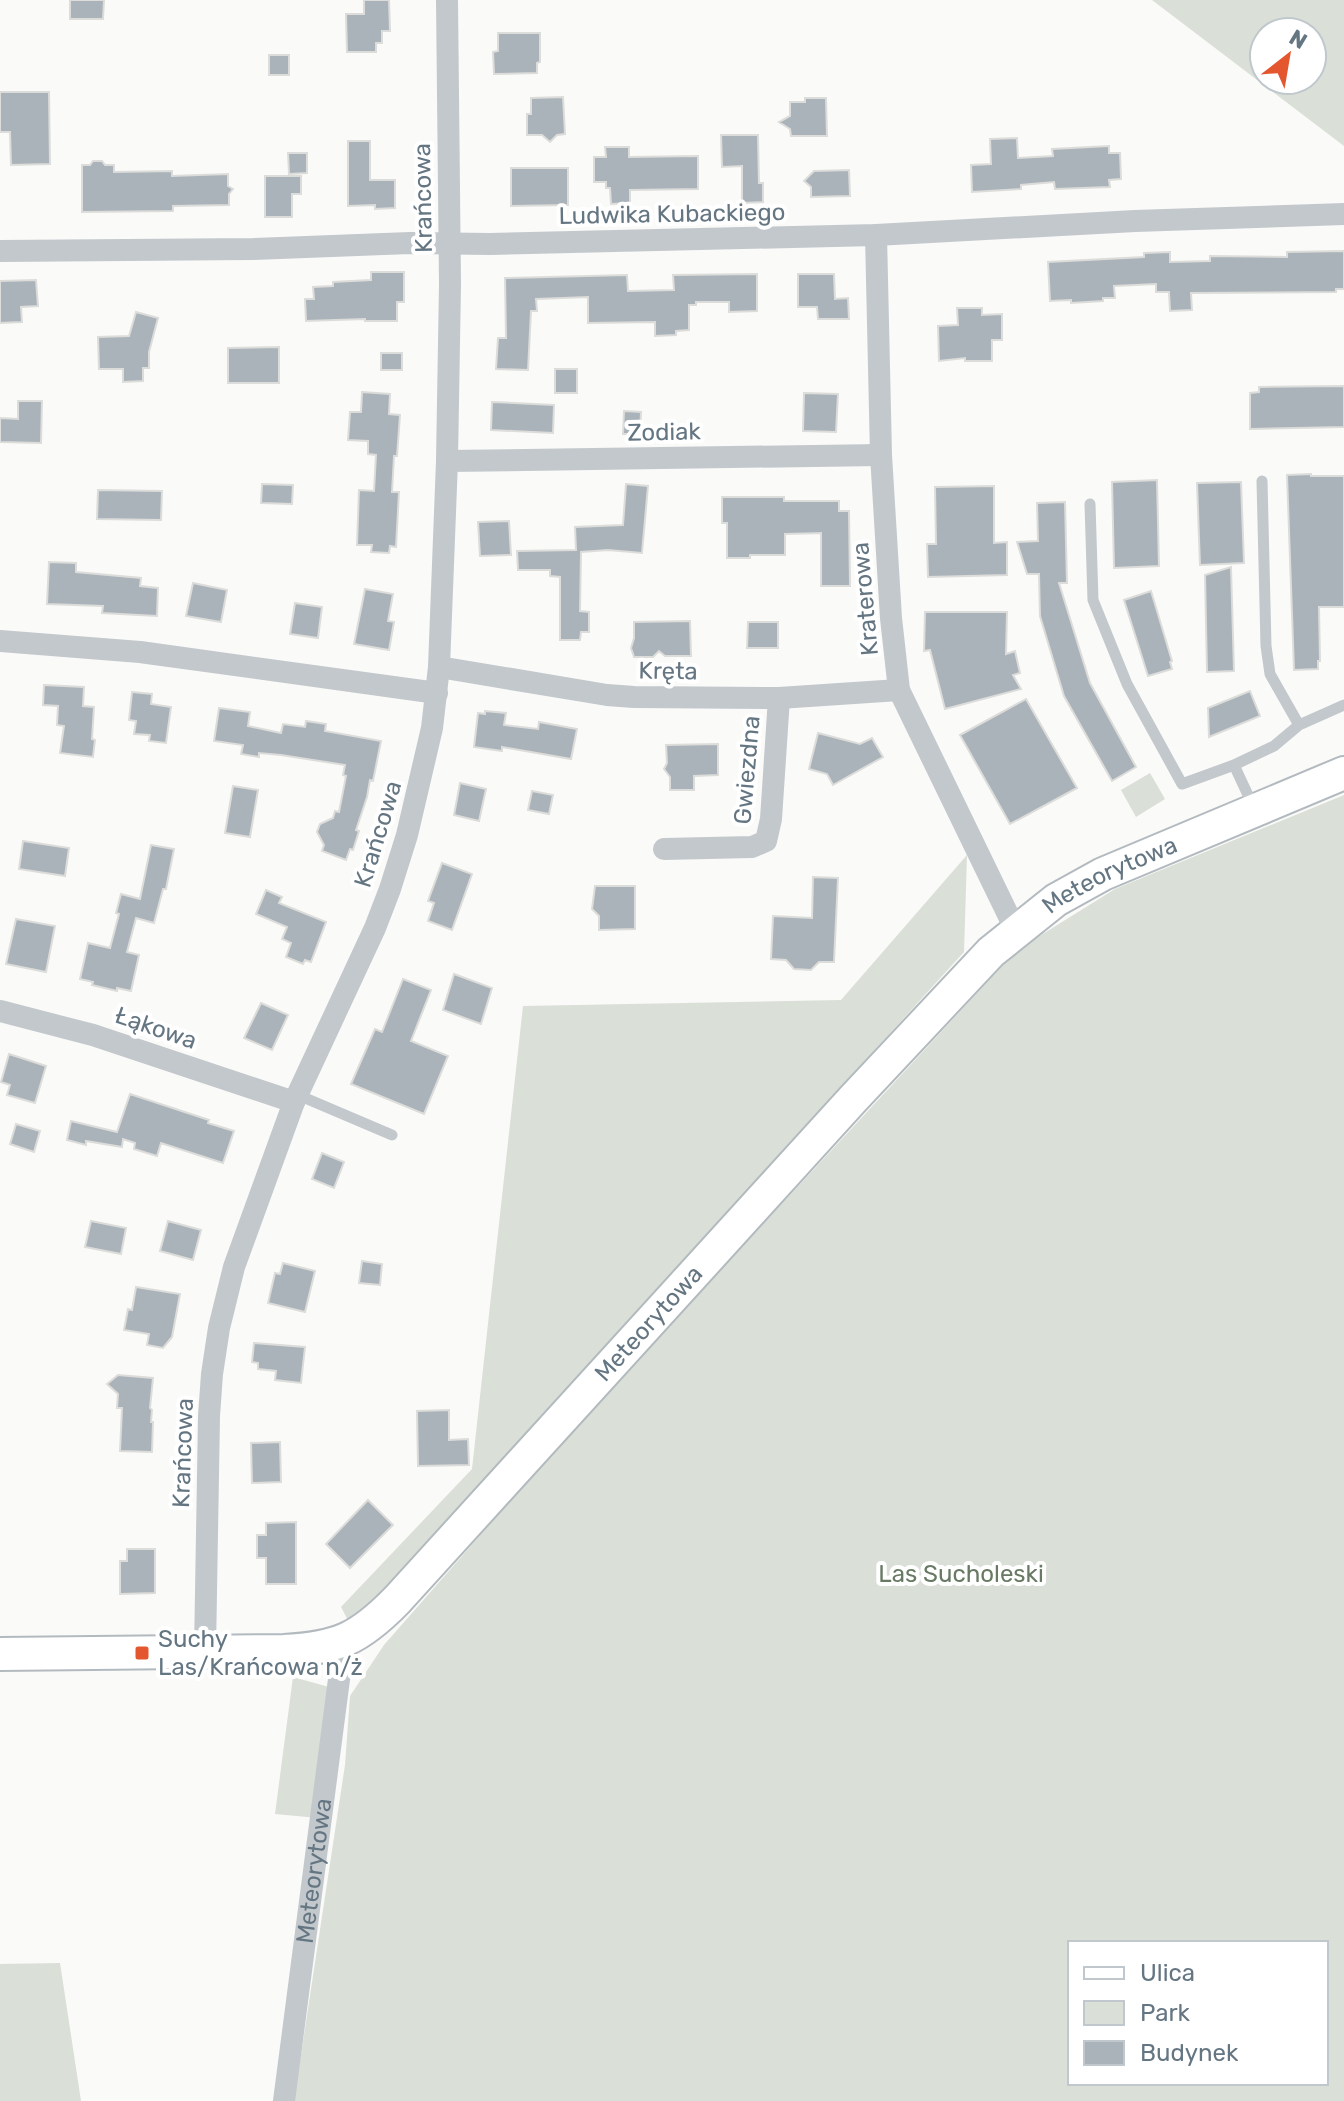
<svg xmlns="http://www.w3.org/2000/svg" width="1344" height="2101" viewBox="0 0 1344 2101" font-family="Rubik,sans-serif">
<style>
.green{fill:#dadfd7;fill-rule:evenodd}
.building{fill:#aab3b9;stroke:#dcdcda;stroke-width:2}
.lines{fill:none;stroke-linecap:round;stroke-linejoin:round}
.secondary-casing{stroke:#b3babf;stroke-width:36}
.lane{stroke:#c3c8cc;stroke-width:11}
.street{stroke:#c3c8cc;stroke-width:22}
.secondary{stroke:#fff;stroke-width:32}
.poi-dot{fill:#e4572e;stroke:#fff;stroke-width:3}
.labels{text-anchor:middle;dominant-baseline:central;stroke-width:8;stroke-linejoin:round;paint-order:stroke}
.street-label{font-size:24px;fill:#657683;stroke:#fff}
.park-label{font-size:24px;fill:#687a64;stroke:#fff}
.poi-label{font-size:24px;fill:#657683;stroke:#fff;text-anchor:start}
</style>
<rect width="100%" height="100%" fill="#fafaf8"/>
<path class="green" d="M 1152,0 L 1344,0 L 1344,146 ZM 1312,32 L 1312,80 L 1264,80 L 1264,32 Z
M 1150,773 L 1165,799 L 1136,817 L 1121,790 Z
M 1344,795 L 1344,2101 L 294,2101 L 345,1765 L 350,1696 L 384,1645 L 576,1426 L 1017,950 L 1115,889 ZM 1070,1943 L 1326,1943 L 1326,2083 L 1070,2083 Z
M 967,855 L 964,952 L 484,1479 L 387,1592 L 351,1626 L 341,1607 L 472,1469 L 523,1006 L 841,1000 Z
M 293,1677 L 329,1687 L 318,1818 L 275,1814 Z
M 60,1963 L 81,2101 L 0,2101 L 0,1964 Z"/>
<path class="building" d="M 70,0 L 104,0 L 103,19 L 70,19 Z
M 364,0 L 389,0 L 390,31 L 382,31 L 382,43 L 376,43 L 376,52 L 347,52 L 346,14 L 364,14 Z
M 498,33 L 540,33 L 540,62 L 537,63 L 537,73 L 494,74 L 493,52 L 498,51 Z
M 269,55 L 289,55 L 289,75 L 269,75 Z
M 0,92 L 49,92 L 50,164 L 11,165 L 10,132 L 0,132 Z
M 563,97 L 565,134 L 557,135 L 550,142 L 542,135 L 527,135 L 527,114 L 531,114 L 531,98 Z
M 805,98 L 826,98 L 827,136 L 791,136 L 790,129 L 779,122 L 790,116 L 790,102 L 805,102 Z
M 721,135 L 758,135 L 759,183 L 763,183 L 763,202 L 742,203 L 742,166 L 722,167 Z
M 1017,138 L 1018,158 L 1053,156 L 1052,149 L 1109,146 L 1109,153 L 1120,153 L 1121,179 L 1109,180 L 1110,187 L 1055,189 L 1054,182 L 1021,185 L 1021,189 L 972,192 L 971,165 L 991,164 L 990,139 Z
M 348,141 L 370,141 L 370,180 L 395,180 L 395,208 L 375,209 L 375,205 L 348,206 Z
M 605,147 L 629,147 L 629,157 L 698,156 L 698,189 L 630,190 L 630,203 L 611,204 L 610,188 L 606,188 L 606,182 L 594,182 L 594,157 L 606,157 Z
M 288,153 L 307,153 L 307,173 L 289,174 Z
M 93,161 L 102,161 L 105,165 L 114,165 L 114,172 L 172,171 L 172,176 L 228,174 L 228,186 L 233,189 L 229,194 L 229,205 L 173,206 L 173,211 L 82,212 L 82,165 L 90,165 Z
M 511,168 L 568,168 L 568,205 L 511,206 Z
M 849,170 L 850,196 L 811,197 L 811,187 L 804,181 L 814,171 Z
M 265,176 L 301,176 L 301,194 L 292,194 L 292,217 L 265,217 Z
M 1344,251 L 1344,289 L 1336,289 L 1336,292 L 1191,293 L 1192,310 L 1170,311 L 1169,292 L 1156,292 L 1156,284 L 1114,286 L 1115,298 L 1103,298 L 1103,301 L 1071,303 L 1071,300 L 1050,301 L 1048,262 L 1144,257 L 1144,253 L 1170,252 L 1170,262 L 1210,261 L 1210,256 L 1287,257 L 1287,252 Z
M 371,272 L 404,272 L 404,302 L 397,302 L 397,321 L 365,321 L 365,319 L 306,321 L 305,299 L 314,299 L 313,287 L 333,286 L 333,282 L 371,280 Z
M 757,274 L 757,311 L 729,312 L 729,302 L 696,302 L 696,305 L 689,305 L 689,330 L 676,331 L 676,335 L 655,336 L 655,322 L 588,323 L 588,297 L 536,299 L 537,311 L 531,311 L 528,370 L 496,369 L 498,338 L 506,338 L 505,278 L 627,275 L 628,291 L 674,290 L 673,275 Z
M 798,274 L 834,274 L 835,299 L 848,298 L 849,319 L 818,319 L 817,307 L 798,307 Z
M 36,280 L 38,306 L 21,307 L 22,322 L 0,323 L 0,281 Z
M 957,308 L 982,308 L 982,315 L 1002,314 L 1002,340 L 992,340 L 992,361 L 965,361 L 965,358 L 939,361 L 938,326 L 958,325 Z
M 136,312 L 158,318 L 149,352 L 149,368 L 143,368 L 143,381 L 123,382 L 123,369 L 99,369 L 98,337 L 129,336 Z
M 279,347 L 279,383 L 228,383 L 228,348 Z
M 381,353 L 402,353 L 402,370 L 381,370 Z
M 555,369 L 577,369 L 577,393 L 555,393 Z
M 1344,386 L 1344,427 L 1250,429 L 1250,393 L 1259,392 L 1259,387 Z
M 362,392 L 390,394 L 389,414 L 400,415 L 397,456 L 394,456 L 392,492 L 399,492 L 396,547 L 390,546 L 389,553 L 371,552 L 372,545 L 357,545 L 359,490 L 374,491 L 376,455 L 368,454 L 368,441 L 348,440 L 350,412 L 361,412 Z
M 804,393 L 838,394 L 836,432 L 803,431 Z
M 18,401 L 42,401 L 41,443 L 0,442 L 0,418 L 18,419 Z
M 492,402 L 554,405 L 553,433 L 491,430 Z
M 624,411 L 641,412 L 640,434 L 623,434 Z
M 1311,474 L 1311,476 L 1344,476 L 1344,607 L 1319,607 L 1320,661 L 1318,661 L 1318,669 L 1294,670 L 1287,475 Z
M 1157,480 L 1159,566 L 1114,568 L 1112,482 Z
M 1241,482 L 1244,563 L 1200,565 L 1197,483 Z
M 262,484 L 293,485 L 292,504 L 261,503 Z
M 626,484 L 648,486 L 642,553 L 608,550 L 581,552 L 580,611 L 589,612 L 589,632 L 581,632 L 580,640 L 560,640 L 560,577 L 550,576 L 550,570 L 518,570 L 517,551 L 576,550 L 575,527 L 623,525 Z
M 994,486 L 994,543 L 1007,542 L 1007,575 L 928,577 L 927,544 L 936,544 L 935,487 Z
M 98,490 L 162,491 L 161,520 L 97,519 Z
M 722,497 L 784,497 L 784,501 L 839,501 L 839,511 L 849,511 L 850,586 L 821,586 L 821,533 L 785,534 L 785,555 L 750,555 L 750,558 L 727,558 L 727,523 L 722,523 Z
M 1065,502 L 1067,583 L 1059,583 L 1090,683 L 1136,767 L 1112,781 L 1064,696 L 1040,616 L 1039,574 L 1027,574 L 1017,542 L 1038,541 L 1037,503 Z
M 509,521 L 511,555 L 480,556 L 478,522 Z
M 49,562 L 76,563 L 76,572 L 141,578 L 140,586 L 158,588 L 157,616 L 102,613 L 103,606 L 47,604 Z
M 1231,567 L 1234,671 L 1207,672 L 1205,575 Z
M 193,583 L 227,590 L 221,622 L 186,616 Z
M 365,589 L 393,594 L 388,621 L 394,622 L 389,650 L 354,644 Z
M 1151,591 L 1172,661 L 1170,662 L 1172,669 L 1148,676 L 1124,600 Z
M 295,603 L 322,607 L 318,638 L 290,634 Z
M 925,612 L 1007,612 L 1006,654 L 1015,651 L 1020,673 L 1013,675 L 1021,689 L 945,709 L 930,650 L 924,651 Z
M 690,621 L 691,656 L 665,656 L 659,651 L 653,657 L 634,657 L 631,648 L 634,638 L 634,622 Z
M 748,622 L 778,622 L 778,648 L 747,648 Z
M 44,685 L 84,687 L 83,706 L 94,707 L 92,739 L 95,740 L 93,757 L 60,753 L 64,726 L 57,725 L 58,706 L 43,705 Z
M 1250,691 L 1260,716 L 1209,737 L 1208,708 Z
M 132,692 L 152,694 L 151,704 L 171,707 L 166,743 L 149,741 L 150,735 L 134,734 L 136,721 L 129,720 Z
M 1026,699 L 1077,788 L 1010,824 L 960,735 Z
M 219,708 L 250,712 L 248,726 L 281,733 L 283,724 L 305,727 L 306,721 L 326,724 L 325,731 L 381,741 L 373,781 L 370,780 L 367,797 L 356,830 L 359,831 L 353,850 L 350,849 L 346,860 L 322,851 L 324,845 L 317,832 L 320,824 L 333,818 L 335,811 L 339,812 L 346,776 L 343,775 L 345,765 L 281,755 L 259,753 L 259,757 L 241,754 L 243,745 L 214,741 Z
M 485,711 L 506,713 L 504,725 L 538,729 L 539,722 L 577,729 L 571,759 L 502,747 L 502,751 L 474,747 L 478,713 L 485,714 Z
M 818,733 L 860,744 L 872,738 L 883,757 L 833,785 L 827,774 L 809,769 Z
M 718,744 L 718,775 L 694,776 L 694,790 L 670,790 L 670,777 L 664,769 L 667,763 L 666,745 Z
M 460,783 L 486,789 L 479,821 L 454,815 Z
M 233,786 L 258,790 L 250,837 L 225,833 Z
M 532,791 L 553,795 L 549,814 L 528,810 Z
M 23,841 L 69,848 L 65,876 L 19,869 Z
M 151,845 L 174,849 L 166,889 L 163,889 L 154,923 L 136,918 L 127,952 L 139,955 L 131,991 L 117,988 L 117,991 L 92,985 L 93,982 L 80,979 L 88,943 L 110,948 L 119,914 L 116,913 L 121,894 L 140,899 Z
M 442,863 L 472,874 L 452,930 L 428,921 L 434,903 L 428,901 Z
M 813,877 L 838,878 L 834,962 L 819,962 L 811,970 L 794,969 L 786,960 L 771,959 L 773,916 L 812,918 Z
M 595,886 L 635,886 L 635,929 L 599,930 L 599,916 L 592,909 Z
M 266,890 L 282,897 L 279,903 L 326,922 L 311,962 L 305,960 L 303,964 L 286,957 L 291,943 L 282,939 L 287,927 L 256,914 Z
M 16,919 L 55,926 L 46,972 L 6,964 Z
M 454,974 L 492,988 L 481,1024 L 443,1010 Z
M 403,979 L 431,990 L 411,1041 L 448,1056 L 424,1114 L 351,1084 L 375,1029 L 382,1032 Z
M 261,1003 L 288,1015 L 272,1050 L 244,1038 Z
M 9,1054 L 46,1066 L 35,1103 L 7,1095 L 10,1085 L 1,1082 Z
M 130,1094 L 209,1120 L 208,1123 L 234,1131 L 223,1163 L 161,1143 L 157,1156 L 134,1149 L 135,1143 L 123,1139 L 122,1147 L 86,1141 L 86,1145 L 67,1140 L 71,1121 L 117,1132 Z
M 16,1124 L 40,1131 L 34,1152 L 10,1144 Z
M 322,1153 L 344,1162 L 334,1188 L 312,1179 Z
M 91,1221 L 126,1228 L 121,1254 L 85,1247 Z
M 168,1221 L 201,1230 L 193,1260 L 160,1251 Z
M 362,1261 L 382,1264 L 380,1285 L 359,1283 Z
M 283,1263 L 315,1271 L 305,1312 L 268,1303 L 275,1273 L 280,1274 Z
M 136,1287 L 180,1294 L 172,1337 L 163,1348 L 147,1345 L 149,1334 L 124,1330 L 128,1309 L 132,1310 Z
M 254,1343 L 305,1347 L 301,1383 L 275,1380 L 276,1371 L 258,1369 L 258,1363 L 252,1362 Z
M 118,1375 L 153,1378 L 150,1408 L 152,1410 L 151,1422 L 153,1422 L 152,1452 L 120,1451 L 122,1408 L 117,1408 L 118,1394 L 107,1384 Z
M 449,1410 L 449,1440 L 468,1439 L 469,1465 L 418,1466 L 417,1411 Z
M 280,1442 L 281,1482 L 252,1483 L 251,1443 Z
M 368,1500 L 393,1525 L 350,1568 L 326,1544 Z
M 296,1522 L 296,1584 L 266,1584 L 266,1558 L 257,1558 L 257,1535 L 266,1535 L 266,1523 Z
M 127,1549 L 155,1549 L 155,1593 L 120,1594 L 120,1561 L 127,1561 Z"/>
<g class="lines">
<g class="secondary-casing">
<g id="secondary">
<path id="s2" d="M 0,1654 L 284,1651 C 338,1648 359,1639 397,1600 L 853,1099 L 991,952 L 1056,900 L 1103,874 L 1344,773"/>
</g>
</g>
<path class="lane" d="M 1262,481 L 1266,646 L 1270,674 L 1299,725 L 1344,705
M 1090,504 L 1093,600 L 1127,684 L 1182,784 L 1234,765 L 1274,746 L 1299,725
M 1234,765 L 1254,808
M 298,1095 L 392,1135"/>
<g class="street">
<path d="M 876,235 L 881,455 L 891,618 L 899,690 L 1016,931"/>
<path d="M 0,251 L 253,249 L 410,243 L 490,244 L 876,235 L 1135,221 L 1344,214"/>
<path d="M 447,461 L 881,455"/>
<path d="M 0,641 L 140,652 L 437,693"/>
<path d="M 439,667 L 607,695 L 634,697 L 779,698 L 899,690"/>
<path d="M 664,849 L 752,847 L 766,841 L 771,819 L 779,698"/>
<path d="M 0,1011 L 93,1035 L 294,1102"/>
<path d="M 205,1651 L 209,1416 L 212,1374 L 219,1328 L 234,1267 L 294,1102 L 375,928 L 390,889 L 407,835 L 432,728 L 439,667 L 447,461 L 450,284 L 447,0"/>
<path id="s1" d="M 284,2101 L 344,1641"/>
</g>
<use href="#secondary" class="secondary"/>
</g>
<rect class="poi-dot" x="134" y="1645" width="16" height="16" rx="4"/>
<g class="labels">
<g class="street-label">
<text transform="translate(423 198) rotate(-91)">Krańcowa</text>
<text transform="translate(672 214) rotate(-1)">Ludwika Kubackiego</text>
<text transform="translate(664 432) rotate(-1)">Zodiak</text>
<text transform="translate(865 599) rotate(-95)">Kraterowa</text>
<text transform="translate(668 671) rotate(1)">Kręta</text>
<text transform="translate(747 770) rotate(-85)">Gwiezdna</text>
<text transform="translate(378 834) rotate(-73)">Krańcowa</text>
<text stroke="none"><textPath href="#s2" startOffset="1434">Meteorytowa</textPath></text>
<text transform="translate(156 1028) rotate(19)">Łąkowa</text>
<text stroke="none"><textPath href="#s2" startOffset="786">Meteorytowa</textPath></text>
<text transform="translate(183 1453) rotate(-88)">Krańcowa</text>
<text stroke="none"><textPath href="#s1" startOffset="232">Meteorytowa</textPath></text>
</g>
<g class="park-label">
<text x="961" y="1574">Las Sucholeski</text>
</g>
<g class="poi-label">
<text x="158" y="1639">Suchy<tspan x="158" dy="28">Las/Krańcowa n/ż</tspan></text>
</g>
</g>
<rect x="1068" y="1941" width="260" height="144" fill="#ffffff" stroke="#c1c8cd" stroke-width="2"/>
<rect x="1084" y="1967" width="40" height="12" fill="#ffffff" stroke="#c1c8cd" stroke-width="2"/>
<text x="1140" y="1981" font-size="24" fill="#657683">Ulica</text>
<rect x="1084" y="2001" width="40" height="24" fill="#dadfd7" stroke="#c1c8cd" stroke-width="2"/>
<text x="1140" y="2021" font-size="24" fill="#657683">Park</text>
<rect x="1084" y="2041" width="40" height="24" fill="#aab3b9" stroke="#c1c8cd" stroke-width="2"/>
<text x="1140" y="2061" font-size="24" fill="#657683">Budynek</text>
<g transform="translate(1288 56) rotate(31)"><circle r="38" fill="#ffffff" stroke="#c1c8cd" stroke-width="2"/>
<path d="M0-6L14 30L0 20L-14 30Z" fill="#e4572e"/>
<text y="-12" font-size="22" font-weight="bold" text-anchor="middle" fill="#657683">N</text>
</g>
</svg>
